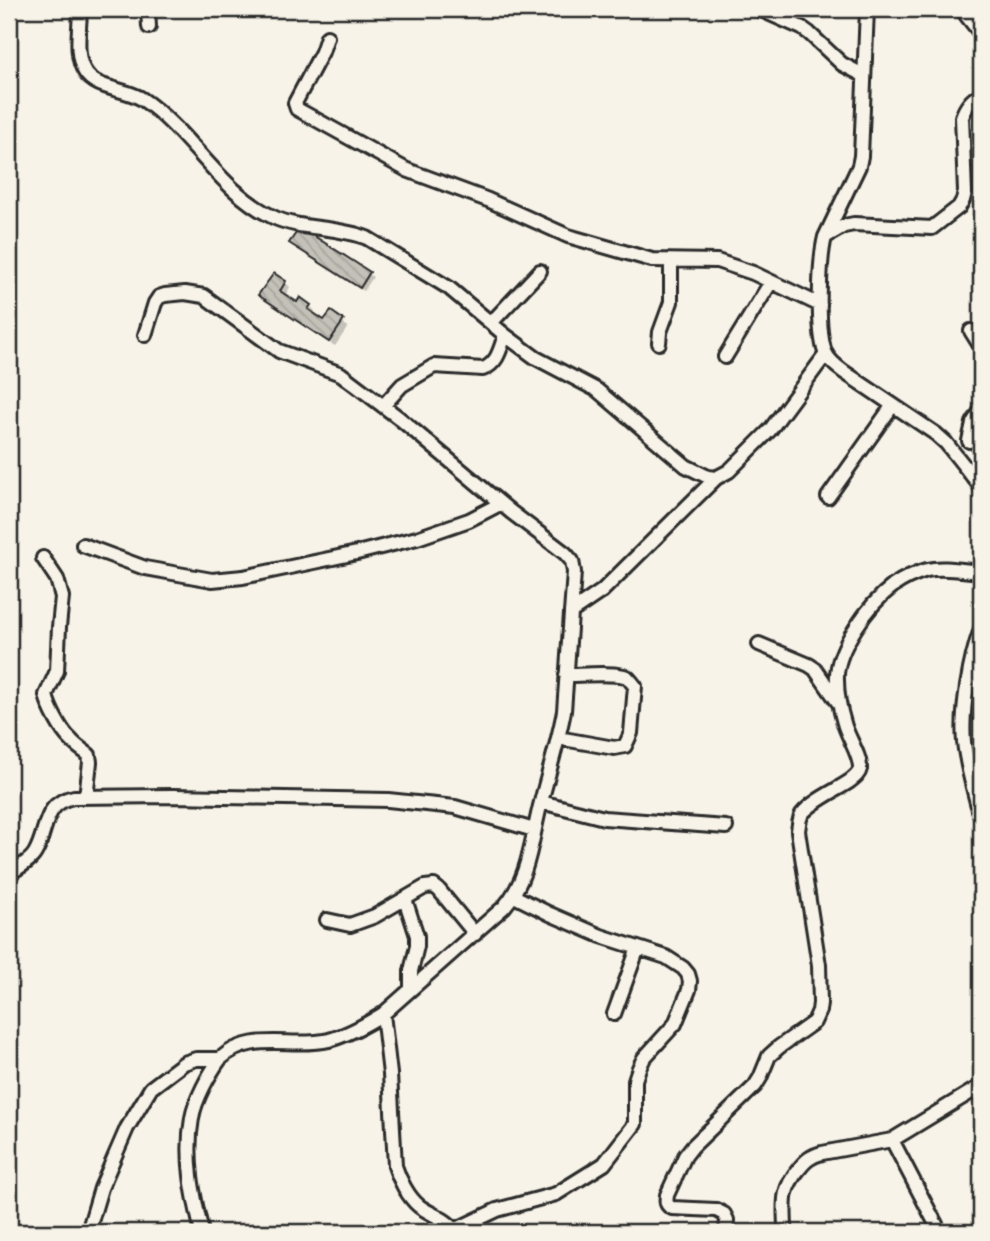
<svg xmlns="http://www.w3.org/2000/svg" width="990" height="1241" viewBox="0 0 990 1241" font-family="Dekko,sans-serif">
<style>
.shadow{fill:#0003}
.building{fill:url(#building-back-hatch);stroke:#2b2b2b;stroke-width:2}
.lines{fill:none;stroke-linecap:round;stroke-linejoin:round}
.minor-casing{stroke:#2b2b2b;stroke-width:18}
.minor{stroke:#f7f3e8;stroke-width:12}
</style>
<defs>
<pattern id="building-back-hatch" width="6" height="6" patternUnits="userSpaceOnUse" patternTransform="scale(1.75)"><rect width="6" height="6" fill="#c4c1b9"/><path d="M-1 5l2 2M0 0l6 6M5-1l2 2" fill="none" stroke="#a9a69f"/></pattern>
</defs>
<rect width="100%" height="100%" fill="#f7f3e8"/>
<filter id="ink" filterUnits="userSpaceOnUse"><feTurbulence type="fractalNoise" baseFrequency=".0143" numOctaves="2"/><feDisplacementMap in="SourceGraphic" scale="14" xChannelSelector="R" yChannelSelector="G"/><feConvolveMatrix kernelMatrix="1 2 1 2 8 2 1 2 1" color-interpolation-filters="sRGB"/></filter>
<g filter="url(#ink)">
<path class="shadow" d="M 313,238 L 373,277 L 364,291 L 295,246 Z
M 285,282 L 290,287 L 285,296 L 298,305 L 310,306 L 315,311 L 312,315 L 325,323 L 331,314 L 348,327 L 335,346 L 266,300 Z"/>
<path class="building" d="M 296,233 L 314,236 L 370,272 L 360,288 L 289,243 Z
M 274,273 L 286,281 L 280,291 L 297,302 L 300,297 L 311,305 L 308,309 L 324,320 L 331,311 L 344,320 L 329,342 L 258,295 Z
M 431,1223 L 436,1226 L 439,1232 L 413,1232 Z"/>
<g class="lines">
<g class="minor-casing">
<path id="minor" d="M 80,9 C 80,28 74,55 85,72 C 96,90 125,88 142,99 C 191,132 219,191 273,217 C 300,230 337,226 367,238 L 449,288 L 505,335 L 536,358 L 597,390 L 686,466 L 708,477 L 716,478 L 729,471 L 770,430 L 826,354
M 148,9 L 149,27
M 759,9 L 802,28 L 809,33 L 842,64 L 863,75
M 867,9 L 861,156 L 859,166 L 825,237 C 819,261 817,330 825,352 C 829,361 837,367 844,372 L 936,434 L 946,443 L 981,487
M 966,15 L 981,34
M 327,37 L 322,52 L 295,103 L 297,109 L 407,170 L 488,200 L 568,236 L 652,260 L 717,261 L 753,273 L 820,305
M 825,237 L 844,226 L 854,224 L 932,228 L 959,207 L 963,200 L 965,192 L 962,117 C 966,106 971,100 981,94
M 491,323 L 540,271
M 971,331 L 981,347
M 145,335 L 155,303 L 159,297 L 165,295 L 185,293 L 204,296 L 279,351 L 341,374 L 399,418 L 511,512 L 565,553 L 572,561 L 574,572 L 564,711 C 558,743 548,774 540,806 C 531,842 529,878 504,907 L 383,1014 C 367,1024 347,1035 329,1040 C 292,1049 251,1030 220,1059 C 209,1074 195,1100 192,1118 C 185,1157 193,1195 202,1232
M 659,343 L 660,332 L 671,302 L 671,261
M 725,357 L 771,282
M 383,406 L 402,385 L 434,366 L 483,369 C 498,363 500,349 505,335
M 969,441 L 973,423 L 981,410
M 828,497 L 893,405
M 83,545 L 145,568 L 212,580 L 243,577 L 357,553 L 417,538 L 469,520 L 500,504
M 43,558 L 57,579 L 62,597 L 59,627 L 57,671 L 46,695 C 49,708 61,731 71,740 C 76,746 83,750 89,755 L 90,762 L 86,797
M 571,612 L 602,591 L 716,478
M 981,629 C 970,659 961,710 964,742 C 967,768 974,792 981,817
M 759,644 L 809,665 L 815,669 L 838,702
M 558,738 L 614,748 L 625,746 L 631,733 L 635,686 C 632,683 630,679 627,677 C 617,672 580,675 566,675
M 541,802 L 604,818 L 726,827
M 9,874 C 17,868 30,862 35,853 C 48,831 42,803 74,797 L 173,796 L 388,800 L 455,807 L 534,830
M 405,899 L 417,936 L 417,946 L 411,971 L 411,989
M 327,920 L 350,925 L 375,916 L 425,887 L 434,886 L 439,890 L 475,934
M 383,1014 L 390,1074 L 395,1166 C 399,1179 408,1197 419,1206 C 431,1215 448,1219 456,1232
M 614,1014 L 638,948
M 892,1140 L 940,1232
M 455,1230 L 497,1210 L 556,1194 L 604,1164 L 635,1124 L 635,1080 L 639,1068 L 644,1058 L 675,1024 L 689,990 L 690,981 L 688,974 L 683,968 L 666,957 L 601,936 L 550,914 L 514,896
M 88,1232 L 101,1188 L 127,1128 L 151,1088 L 184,1063 L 196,1059 L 220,1059
M 726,1232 L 727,1220 L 724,1214 L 716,1210 L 672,1208 C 666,1205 666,1202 667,1195 L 685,1156 L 692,1147 L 755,1086 L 760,1078 L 769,1056 L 779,1047 L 814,1022 L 819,1011 L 820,1003 L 819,965 L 798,831 C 799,825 799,819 802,814 C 812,801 837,790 850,781 C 855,777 859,774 860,769 C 861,756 847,736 844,723 C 840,710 837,694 837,680 C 835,650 870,603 893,586 C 903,579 916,573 927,570 C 944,566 965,571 981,572
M 785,1232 C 785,1204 780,1192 799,1169 C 806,1160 811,1156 822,1153 L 892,1140 L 981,1086"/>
</g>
<use href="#minor" class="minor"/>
</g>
</g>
<rect width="990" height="1241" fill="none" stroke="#f7f3e8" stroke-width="35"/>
<rect x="18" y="18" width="955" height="1206" fill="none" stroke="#2b2b2b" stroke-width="2.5" filter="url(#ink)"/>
</svg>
